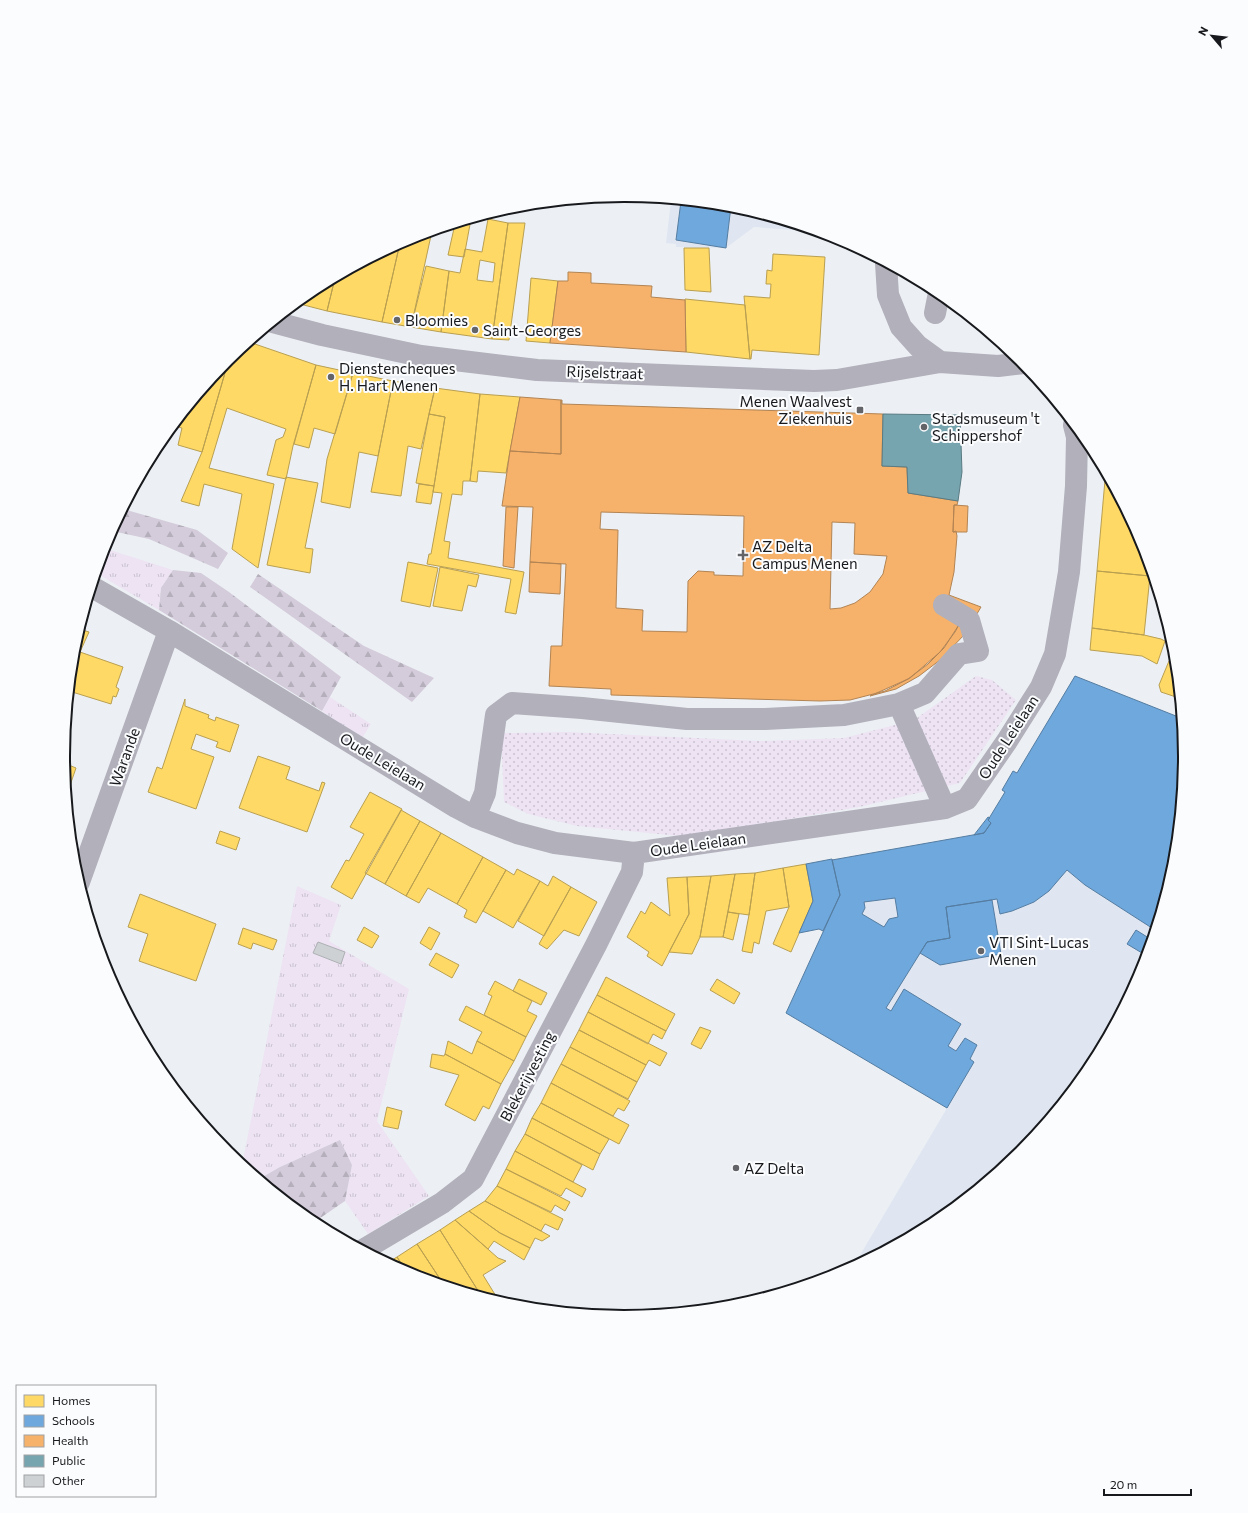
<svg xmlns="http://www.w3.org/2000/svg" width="1248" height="1513" viewBox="0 0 1248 1513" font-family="Commissioner,sans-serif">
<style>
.built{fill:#dfe6f1}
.grass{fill:url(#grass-tufts)}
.forest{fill:url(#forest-firs)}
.park{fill:url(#park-dots)}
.homes{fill:#ffd966;stroke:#b99f50;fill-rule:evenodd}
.schools{fill:#6fa8dc;stroke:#557da2;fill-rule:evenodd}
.health{fill:#f6b26b;stroke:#b38453;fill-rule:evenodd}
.public{fill:#76a5af;stroke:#5a7b83}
.building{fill:#cdd1d4;stroke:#aeb1b4}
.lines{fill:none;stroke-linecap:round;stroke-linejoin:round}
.minor{stroke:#b1b0bb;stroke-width:22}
.poi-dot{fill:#626468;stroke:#fbfcfe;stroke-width:1.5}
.labels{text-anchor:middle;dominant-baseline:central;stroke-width:4;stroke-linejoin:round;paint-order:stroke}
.poi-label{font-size:15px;fill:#17191c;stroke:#fbfcfe;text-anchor:start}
.street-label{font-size:15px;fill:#17191c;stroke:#fbfcfe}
.rim{fill:none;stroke:#17191c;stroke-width:2}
</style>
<defs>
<pattern id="grass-tufts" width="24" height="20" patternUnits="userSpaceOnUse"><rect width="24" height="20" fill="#ede3f3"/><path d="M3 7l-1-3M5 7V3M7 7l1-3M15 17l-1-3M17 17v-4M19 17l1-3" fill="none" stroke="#cac2d0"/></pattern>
<pattern id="forest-firs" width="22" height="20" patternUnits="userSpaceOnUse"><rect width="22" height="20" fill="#d4cbdb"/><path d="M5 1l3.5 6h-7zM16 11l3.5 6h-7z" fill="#b5aebb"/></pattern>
<pattern id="park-dots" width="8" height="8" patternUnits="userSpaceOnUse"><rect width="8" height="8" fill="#ede3f3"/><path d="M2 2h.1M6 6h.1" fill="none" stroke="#cac2d0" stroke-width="1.8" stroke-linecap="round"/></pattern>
</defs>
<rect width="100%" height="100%" fill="#ecf0f4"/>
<path class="built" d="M 671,200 L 734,206 L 818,232 L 754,227 L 726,248 L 676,247 L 676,244 L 666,243 Z
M 1075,676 L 1181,718 L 1185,757 L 1174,866 L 1142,971 L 1090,1068 L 1021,1153 L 935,1223 L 853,1267 L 947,1108 L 786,1013 L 840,895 L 974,835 L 981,828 L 988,817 L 990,818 L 1005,792 L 1002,790 L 1013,771 L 1017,773 Z"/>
<path class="grass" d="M 104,548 L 173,570 L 161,588 L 159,610 L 96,573 Z
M 330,697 L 371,724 L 361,740 L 322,711 Z
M 297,886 L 341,905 L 329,941 L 409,989 L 377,1121 L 429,1196 L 368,1234 L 345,1201 L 352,1165 L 340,1140 L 280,1167 L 259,1179 L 242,1165 Z"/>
<path class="forest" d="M 123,509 L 197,530 L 228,553 L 218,569 L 149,539 L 112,531 Z
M 173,570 L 201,573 L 229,592 L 341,677 L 322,711 L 159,610 L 161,588 Z
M 258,574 L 364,646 L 434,678 L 412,702 L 250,587 Z
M 340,1140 L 352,1165 L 345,1201 L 313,1223 L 259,1179 L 280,1167 Z"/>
<path class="park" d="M 976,676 L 992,680 L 1016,700 L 960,783 L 859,807 L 738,828 L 679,836 L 577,826 L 528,814 L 504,802 L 501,733 L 568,732 L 760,741 L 844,738 L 914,720 Z"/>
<path class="homes" d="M 471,219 L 464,257 L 448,255 L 455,224 Z
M 488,219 L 508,223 L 492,339 L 441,332 L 449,271 L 460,273 L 465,249 L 482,252 ZM 480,260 L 495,263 L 493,282 L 477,280 Z
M 508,223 L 525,223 L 509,340 L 492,339 Z
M 432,231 L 411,327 L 382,322 L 400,243 L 410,238 Z
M 400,243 L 382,322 L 327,311 L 335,278 Z
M 684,248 L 709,248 L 711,292 L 685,290 Z
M 773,254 L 825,257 L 819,355 L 752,350 L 751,359 L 750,359 L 744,296 L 770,298 L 771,284 L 766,284 L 767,270 L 772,271 Z
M 426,266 L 449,271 L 441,332 L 411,327 Z
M 335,278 L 327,311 L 296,303 L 313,290 Z
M 531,278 L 558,281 L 550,343 L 526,341 Z
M 685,299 L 745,305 L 750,359 L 686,352 Z
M 249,342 L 316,365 L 293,446 L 286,479 L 267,475 L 276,440 L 283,437 L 286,429 L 227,408 L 209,468 L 274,484 L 258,568 L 232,549 L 242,494 L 204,484 L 199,506 L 181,501 L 202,452 L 229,359 Z
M 229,359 L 202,452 L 178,445 L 182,428 L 174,426 L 175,423 Z
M 316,365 L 353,373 L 335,434 L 314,428 L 309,448 L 294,444 Z
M 353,373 L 393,381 L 378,456 L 359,452 L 350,508 L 321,502 L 327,459 Z
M 393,381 L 435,388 L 421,449 L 408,446 L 401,496 L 371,492 Z
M 435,388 L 480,394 L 470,481 L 463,481 L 462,495 L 452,494 L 444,541 L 450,542 L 448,558 L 524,572 L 516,614 L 505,612 L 511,579 L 427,564 L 429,554 L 431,554 L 442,493 L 433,492 L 445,417 L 429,414 Z
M 480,394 L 520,397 L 506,473 L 478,471 L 477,482 L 470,481 Z
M 429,414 L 445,417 L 434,486 L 416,483 Z
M 286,477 L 318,483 L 305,548 L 313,549 L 310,573 L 267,565 Z
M 1105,480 L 1110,481 L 1142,542 L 1150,569 L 1150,576 L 1097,571 Z
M 419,484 L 434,486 L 431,504 L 416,502 Z
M 408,562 L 438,568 L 430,607 L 401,601 Z
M 440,567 L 479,575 L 476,587 L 468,585 L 462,611 L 433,606 Z
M 1097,571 L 1150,576 L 1144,635 L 1092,628 Z
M 1092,628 L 1144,635 L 1161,639 L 1165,641 L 1157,664 L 1142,656 L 1090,650 Z
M 79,629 L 89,632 L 80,652 L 123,667 L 116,687 L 119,689 L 116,697 L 113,696 L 111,704 L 69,691 L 74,647 Z
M 1169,661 L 1176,664 L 1179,698 L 1161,692 L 1159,685 Z
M 185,699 L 185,706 L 209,715 L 208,718 L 215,721 L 216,717 L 239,725 L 230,752 L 216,747 L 218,742 L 196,734 L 191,749 L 214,757 L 196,809 L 148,792 L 157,767 L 162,769 Z
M 258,756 L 290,767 L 286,779 L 319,791 L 322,782 L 325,783 L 307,832 L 239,808 Z
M 64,763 L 76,768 L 67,794 Z
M 370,792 L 402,809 L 352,899 L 331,887 L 346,860 L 349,861 L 364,834 L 350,827 Z
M 401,810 L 420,821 L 385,884 L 365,873 Z
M 420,821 L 441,833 L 406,896 L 385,884 Z
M 220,831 L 240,838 L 236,850 L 216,843 Z
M 441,833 L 483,857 L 457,904 L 428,888 L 419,903 L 406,896 Z
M 483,857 L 506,870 L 476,923 L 464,917 L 467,910 L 457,904 Z
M 806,864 L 813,901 L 791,952 L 773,944 L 789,907 L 783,868 Z
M 783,868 L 789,907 L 766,911 L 759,944 L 754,942 L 752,953 L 742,951 L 749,915 L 755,873 Z
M 517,869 L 540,881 L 513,928 L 483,911 L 506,870 L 514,875 Z
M 755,873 L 749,915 L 728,912 L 735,874 Z
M 735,874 L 723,937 L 700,937 L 711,876 Z
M 553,876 L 571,887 L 544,936 L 518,921 L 540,881 L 548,886 Z
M 711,876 L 700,937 L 692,954 L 669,952 L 689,914 L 687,877 Z
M 687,877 L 689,914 L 662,966 L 647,956 L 649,952 L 627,937 L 641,911 L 645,914 L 651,902 L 670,916 L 667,878 Z
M 571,887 L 597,902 L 579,936 L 564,930 L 547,949 L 539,944 Z
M 140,894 L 216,924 L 196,981 L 139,961 L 148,934 L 128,927 Z
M 728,912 L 739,914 L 733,940 L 723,937 Z
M 364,927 L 379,936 L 372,948 L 357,940 Z
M 429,927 L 440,933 L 431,950 L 420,943 Z
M 243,928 L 277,940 L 273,950 L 253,943 L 251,949 L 238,944 Z
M 436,953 L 459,965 L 452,978 L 429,965 Z
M 606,977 L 675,1014 L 666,1031 L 597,995 Z
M 519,979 L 547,993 L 541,1005 L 513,991 Z
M 717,979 L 740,993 L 734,1004 L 710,990 Z
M 495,981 L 532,1001 L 527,1011 L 537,1016 L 526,1037 L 484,1015 L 492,996 L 488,994 Z
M 597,995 L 666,1031 L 662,1039 L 653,1034 L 648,1044 L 588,1012 Z
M 466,1006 L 526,1037 L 514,1061 L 477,1041 L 482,1032 L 459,1020 Z
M 588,1012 L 667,1053 L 660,1066 L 649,1060 L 646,1065 L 579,1030 Z
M 700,1027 L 711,1031 L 701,1049 L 691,1044 Z
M 579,1030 L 646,1065 L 637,1082 L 570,1047 Z
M 448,1041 L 472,1054 L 477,1041 L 514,1061 L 501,1084 L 445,1054 Z
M 570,1047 L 637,1082 L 628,1099 L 561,1064 Z
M 432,1054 L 444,1056 L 445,1054 L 501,1084 L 489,1109 L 483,1106 L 475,1121 L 445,1105 L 459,1075 L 430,1067 Z
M 561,1064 L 630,1101 L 624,1111 L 618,1108 L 613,1116 L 551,1083 Z
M 551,1083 L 629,1125 L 619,1144 L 541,1103 Z
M 541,1103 L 609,1139 L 600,1154 L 532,1118 Z
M 387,1107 L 402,1111 L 398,1129 L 383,1126 Z
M 532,1118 L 600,1154 L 593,1170 L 525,1134 Z
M 525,1134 L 582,1165 L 573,1182 L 515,1151 Z
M 515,1151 L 586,1189 L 582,1197 L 566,1188 L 561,1196 L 506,1169 Z
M 506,1169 L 570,1202 L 565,1211 L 555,1205 L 551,1212 L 497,1186 Z
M 497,1186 L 563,1219 L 558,1230 L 545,1224 L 541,1231 L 485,1201 Z
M 485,1201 L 541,1231 L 550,1236 L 542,1241 L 535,1238 L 530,1248 L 500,1233 L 469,1211 Z
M 469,1211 L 500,1233 L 530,1248 L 524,1260 L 494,1241 L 488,1249 L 455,1220 Z
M 455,1220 L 498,1258 L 506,1261 L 483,1275 L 499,1301 L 498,1302 L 482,1297 L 440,1230 Z
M 440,1230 L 482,1297 L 444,1285 L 417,1244 Z
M 417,1244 L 444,1285 L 408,1274 L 397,1257 Z
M 397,1257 L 408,1274 L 387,1263 Z"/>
<path class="schools" d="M 681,201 L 731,206 L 726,248 L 676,240 Z
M 1075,676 L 1181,718 L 1185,757 L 1174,866 L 1155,930 L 1085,885 L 1067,870 L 1049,891 L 1034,902 L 1012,911 L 1000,914 L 997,899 L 946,907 L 950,938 L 927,942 L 886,1008 L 891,1011 L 904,989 L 961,1024 L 948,1046 L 956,1051 L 965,1038 L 977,1045 L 970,1059 L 974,1062 L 947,1108 L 786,1013 L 840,895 L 832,860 L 984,833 L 991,823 L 988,820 L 1005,792 L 1002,790 L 1013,771 L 1017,773 ZM 895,898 L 898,917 L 889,919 L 884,927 L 862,914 L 865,908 L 864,902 Z
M 988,817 L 990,818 L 988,820 L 991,823 L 984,833 L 974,835 Z
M 832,859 L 840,895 L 823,931 L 819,929 L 799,933 L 813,901 L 806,864 Z
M 992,900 L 1001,954 L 940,965 L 920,953 L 927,942 L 950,938 L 946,907 Z
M 1136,930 L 1152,940 L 1147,956 L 1127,944 Z"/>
<path class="health" d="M 568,272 L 591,273 L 591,283 L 652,286 L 651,297 L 685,300 L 686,352 L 550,343 L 558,281 L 568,281 Z
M 520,397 L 561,400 L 561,454 L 510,451 Z
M 561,400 L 562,400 L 562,404 L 883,414 L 882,466 L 907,467 L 908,493 L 958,501 L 957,505 L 954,505 L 953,532 L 956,531 L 957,536 L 954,572 L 949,595 L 941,612 L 960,623 L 955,632 L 940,652 L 910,678 L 885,691 L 850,700 L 820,701 L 611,695 L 611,689 L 549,686 L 551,646 L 562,646 L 566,564 L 530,562 L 533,507 L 502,506 L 510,451 L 561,454 ZM 601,512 L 744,516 L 743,576 L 714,575 L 714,572 L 698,571 L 688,581 L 687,632 L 642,631 L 643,610 L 616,608 L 618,530 L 600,529 ZM 832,522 L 855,523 L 854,554 L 887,556 L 883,574 L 870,592 L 855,603 L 841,608 L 830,609 Z
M 954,505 L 968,506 L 967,532 L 953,532 Z
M 506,507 L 518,507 L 514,568 L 503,566 Z
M 530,562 L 561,564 L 560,594 L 529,592 Z
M 949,595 L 981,607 L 965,634 L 940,660 L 919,676 L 896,689 L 870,696 L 908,679 L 928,664 L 944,648 L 960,623 L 941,612 Z"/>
<path class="public" d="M 883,414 L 960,415 L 962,472 L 958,501 L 908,493 L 907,467 L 882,466 Z"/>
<path class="building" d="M 318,942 L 345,952 L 341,964 L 313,953 Z"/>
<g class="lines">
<path class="minor" d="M 886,263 L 888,295 L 901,327 L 918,346 L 940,362 L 998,366 L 1024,363
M 935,313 L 939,293
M 273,322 L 322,335 L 421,356 L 537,370 L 814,381 L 837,380 L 940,362
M 92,587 L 169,631 L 456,807 L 475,817 L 517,833 L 555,843 L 634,853 L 945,808 L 967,799 L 1007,741 L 1041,687 L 1055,654 L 1069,572 L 1076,486 L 1077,437 L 1074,425
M 899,704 L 945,808
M 475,817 L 485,793 L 496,715 L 512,703 L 582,708 L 687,719 L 765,719 L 844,715 L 899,704 L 925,693 L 959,654 L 978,651 L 969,620 L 944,605
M 79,882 L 169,631
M 363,1250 L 442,1203 L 473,1179 L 596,945 L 632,872 L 634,853"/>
</g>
<g class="poi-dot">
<circle cx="397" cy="320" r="4"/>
<circle cx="475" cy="330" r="4"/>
<circle cx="331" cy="377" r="4"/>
<rect x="856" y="406" width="8" height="8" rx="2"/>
<circle cx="924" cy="427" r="4"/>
<path d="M741 549h4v4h4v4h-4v4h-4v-4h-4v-4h4z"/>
<circle cx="981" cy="951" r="4"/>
<circle cx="736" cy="1168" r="4"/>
</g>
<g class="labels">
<g class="poi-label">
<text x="405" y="320">Bloomies</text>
<text x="483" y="330">Saint-Georges</text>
<text x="339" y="368">Dienstencheques<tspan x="339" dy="17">H. Hart Menen</tspan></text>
<text x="852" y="401" text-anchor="end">Menen Waalvest<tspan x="852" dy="17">Ziekenhuis</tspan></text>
<text x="932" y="418">Stadsmuseum 't<tspan x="932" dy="17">Schippershof</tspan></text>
<text x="752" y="546">AZ Delta<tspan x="752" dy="17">Campus Menen</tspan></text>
<text x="989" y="942">VTI Sint-Lucas<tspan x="989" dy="17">Menen</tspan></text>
<text x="744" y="1168">AZ Delta</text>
</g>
<g class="street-label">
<text transform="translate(605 372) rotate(2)">Rijselstraat</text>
<text transform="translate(1008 737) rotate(-57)">Oude Leielaan</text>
<text transform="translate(124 757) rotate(-70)">Warande</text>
<text transform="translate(383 761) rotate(31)">Oude Leielaan</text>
<text transform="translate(698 844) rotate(-8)">Oude Leielaan</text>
<text transform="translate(527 1076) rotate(-62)">Blekerijvesting</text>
</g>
</g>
<path d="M0 0H1248V1513H0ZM70 756a554 554 0 1 1 1108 0a554 554 0 1 1-1108 0Z" fill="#fbfcfe" fill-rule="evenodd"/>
<path class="rim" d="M70 756a554 554 0 1 1 1108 0a554 554 0 1 1-1108 0Z"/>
<rect x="16" y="1385" width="140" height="112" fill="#fbfcfe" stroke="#a0a1a4"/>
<rect x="24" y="1395" width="20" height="12" fill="#ffd966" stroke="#a0a1a4"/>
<text x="52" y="1405" font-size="12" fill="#17191c">Homes</text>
<rect x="24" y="1415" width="20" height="12" fill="#6fa8dc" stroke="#a0a1a4"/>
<text x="52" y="1425" font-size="12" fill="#17191c">Schools</text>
<rect x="24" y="1435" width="20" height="12" fill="#f6b26b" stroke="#a0a1a4"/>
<text x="52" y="1445" font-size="12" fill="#17191c">Health</text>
<rect x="24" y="1455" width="20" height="12" fill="#76a5af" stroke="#a0a1a4"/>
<text x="52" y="1465" font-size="12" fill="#17191c">Public</text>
<rect x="24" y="1475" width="20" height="12" fill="#cdd1d4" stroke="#a0a1a4"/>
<text x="52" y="1485" font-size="12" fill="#17191c">Other</text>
<g transform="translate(1212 36) rotate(298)" stroke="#fbfcfe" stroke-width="3" paint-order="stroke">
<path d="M0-3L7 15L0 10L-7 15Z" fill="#17191c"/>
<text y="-6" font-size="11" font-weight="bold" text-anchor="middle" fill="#17191c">N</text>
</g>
<path d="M1104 1489v6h87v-6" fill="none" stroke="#17191c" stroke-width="2"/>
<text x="1110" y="1489" font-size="12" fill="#17191c" stroke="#fbfcfe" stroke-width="3" paint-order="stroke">20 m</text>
</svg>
